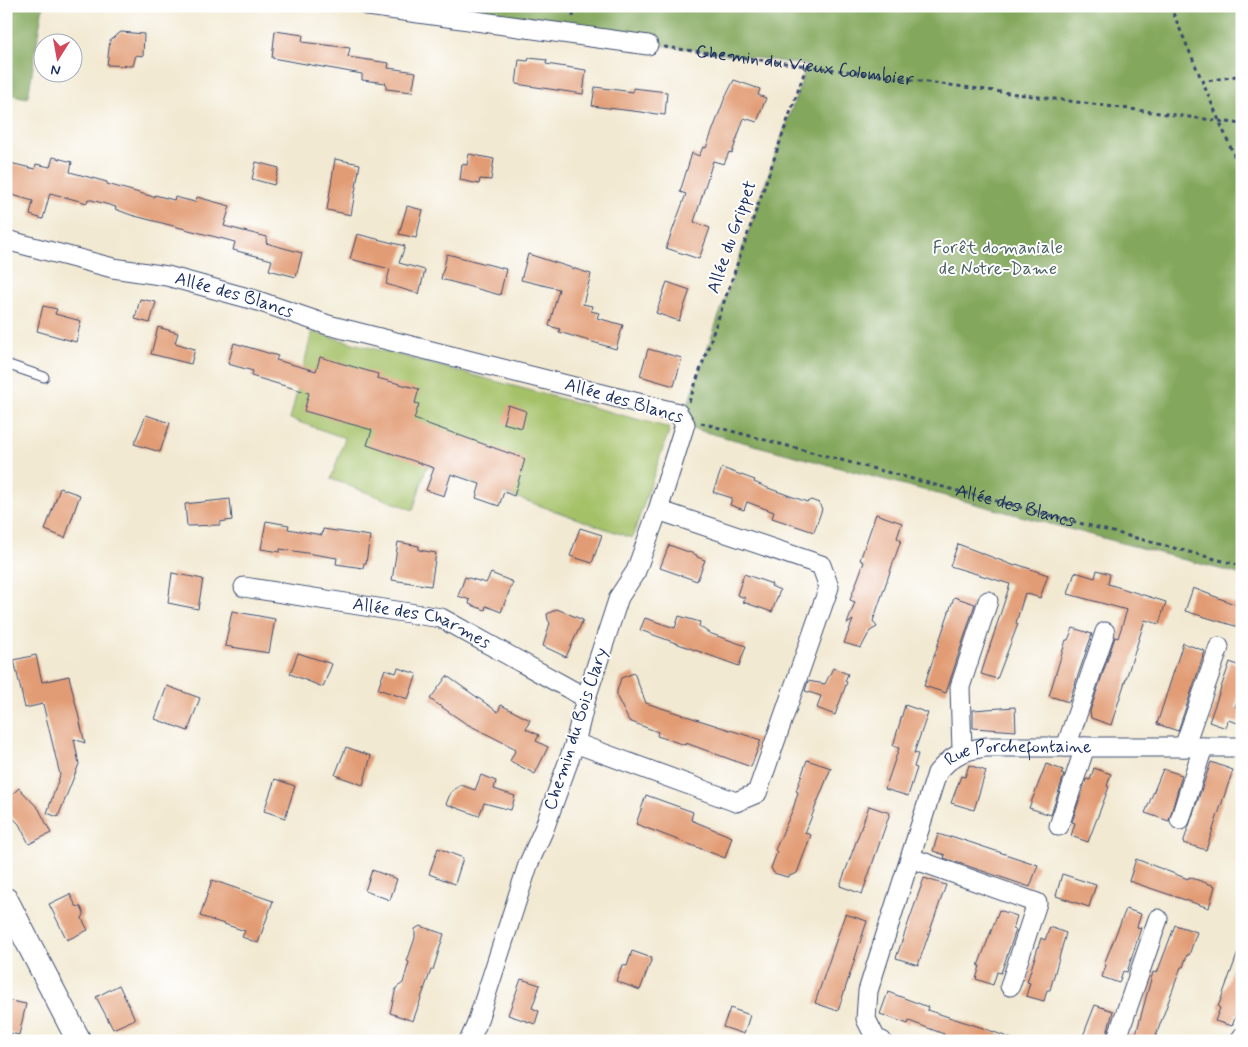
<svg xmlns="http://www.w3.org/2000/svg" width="1248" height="1047" viewBox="0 0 1248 1047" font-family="Mynerve,sans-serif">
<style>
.green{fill:#a4c168;stroke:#607863}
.forest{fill:#83a75c;stroke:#4f6b5d}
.building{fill:#e29c74}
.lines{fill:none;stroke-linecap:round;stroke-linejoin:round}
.service-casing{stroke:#3b4b6f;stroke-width:11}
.minor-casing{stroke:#3b4b6f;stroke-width:21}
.tertiary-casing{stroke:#3b4b6f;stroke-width:26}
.path{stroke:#3b4b6f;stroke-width:3;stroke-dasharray:4 4;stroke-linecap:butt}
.service{stroke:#fff;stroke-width:9}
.minor{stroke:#fff;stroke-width:19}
.tertiary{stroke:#fff;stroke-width:24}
.labels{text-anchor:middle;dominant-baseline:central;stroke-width:4;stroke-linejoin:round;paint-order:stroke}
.street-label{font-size:18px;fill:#1b2f5e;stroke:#fff}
.park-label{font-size:18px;fill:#4b6262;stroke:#fff}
</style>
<rect width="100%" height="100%" fill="#fff"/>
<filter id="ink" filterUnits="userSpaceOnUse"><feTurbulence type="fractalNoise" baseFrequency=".02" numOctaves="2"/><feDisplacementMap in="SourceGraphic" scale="10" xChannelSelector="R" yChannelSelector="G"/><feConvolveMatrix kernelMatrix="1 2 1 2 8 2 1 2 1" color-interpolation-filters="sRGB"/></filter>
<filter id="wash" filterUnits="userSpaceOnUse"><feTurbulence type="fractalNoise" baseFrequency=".0096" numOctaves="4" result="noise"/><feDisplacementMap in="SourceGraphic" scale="20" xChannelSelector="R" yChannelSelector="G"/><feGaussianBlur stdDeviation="1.12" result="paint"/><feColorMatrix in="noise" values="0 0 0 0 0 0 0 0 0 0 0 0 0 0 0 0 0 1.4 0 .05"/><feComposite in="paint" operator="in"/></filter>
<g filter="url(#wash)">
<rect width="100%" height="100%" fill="#f2e9d2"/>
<path class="green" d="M 312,332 L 670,428 L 632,538 L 427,466 L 413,510 L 331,479 L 345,438 L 290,419 Z"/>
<path class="forest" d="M 6,6 L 43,6 L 28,98 L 6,94 Z
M 368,6 L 1242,6 L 1242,575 L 690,428 L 683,418 L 807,65 Z"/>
<g id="blocks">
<path class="building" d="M 275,31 L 303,35 L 302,42 L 350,48 L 348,57 L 389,63 L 388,68 L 416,72 L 412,92 L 386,89 L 386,83 L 362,80 L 362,74 L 272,58 Z
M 121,32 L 144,34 L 143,56 L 136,55 L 133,66 L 107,65 L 110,40 Z
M 529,58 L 547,60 L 546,64 L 586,70 L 583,94 L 516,84 L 519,60 L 528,61 Z
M 734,80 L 760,89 L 758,95 L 766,98 L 757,122 L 744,118 L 732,153 L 729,152 L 724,164 L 713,161 L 694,222 L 710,228 L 699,259 L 666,248 L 686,194 L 680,192 L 692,153 L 699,156 L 703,147 L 706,148 L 724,100 Z
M 595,87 L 633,92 L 633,88 L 667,92 L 665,115 L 592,106 Z
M 469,154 L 494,159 L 491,180 L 480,179 L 479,184 L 460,180 L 462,164 L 467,165 Z
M 53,157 L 72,162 L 70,172 L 107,182 L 107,184 L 154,197 L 155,195 L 174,200 L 175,197 L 195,202 L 197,197 L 230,206 L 224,226 L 267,237 L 266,243 L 302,253 L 296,277 L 269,270 L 272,260 L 233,250 L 235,242 L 131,215 L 115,209 L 116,207 L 88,199 L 87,203 L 50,193 L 43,219 L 30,215 L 33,201 L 9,194 L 11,185 L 6,183 L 6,162 L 35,169 L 36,164 L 50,167 Z
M 335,159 L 360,164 L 351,215 L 327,210 Z
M 256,162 L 279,168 L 274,185 L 252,179 Z
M 407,206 L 423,210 L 416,238 L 399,234 Z
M 357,234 L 405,246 L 399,263 L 425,270 L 419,294 L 386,284 L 390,269 L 350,259 Z
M 447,254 L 506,269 L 500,295 L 441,279 Z
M 528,254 L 591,274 L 583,304 L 592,306 L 591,311 L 599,313 L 597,318 L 623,325 L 616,349 L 559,332 L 560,329 L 549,326 L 559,289 L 521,280 Z
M 667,282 L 690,290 L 679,321 L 656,313 Z
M 140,299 L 156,302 L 150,323 L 135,319 Z
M 43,306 L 57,309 L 55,314 L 81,321 L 76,342 L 37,331 Z
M 158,327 L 178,333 L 175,343 L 195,349 L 191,364 L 151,354 Z
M 234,343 L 278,356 L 276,360 L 316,371 L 320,357 L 378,374 L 377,378 L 419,389 L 415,403 L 419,404 L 414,419 L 525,459 L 514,496 L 504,492 L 499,506 L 476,498 L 480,484 L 451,474 L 444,496 L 426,490 L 434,468 L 367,445 L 372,430 L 304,411 L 309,393 L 251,376 L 253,371 L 228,364 Z
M 648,349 L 682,358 L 674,386 L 640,376 Z
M 508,405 L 526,411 L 522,428 L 503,423 Z
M 146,415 L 170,423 L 160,452 L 134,444 Z
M 722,468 L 755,480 L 754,482 L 768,488 L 807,502 L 811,500 L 819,503 L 822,509 L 814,532 L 772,518 L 774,512 L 747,502 L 744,510 L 730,505 L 732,498 L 713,492 Z
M 60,488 L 80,495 L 65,538 L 45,530 Z
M 230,499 L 232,520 L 220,522 L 220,525 L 187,526 L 185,504 Z
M 876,514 L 902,523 L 897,538 L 901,540 L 873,621 L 877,627 L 870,631 L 861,648 L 844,643 L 853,620 L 847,624 L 855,602 L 850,600 L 864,562 L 860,560 Z
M 266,521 L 289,525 L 288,529 L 322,535 L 323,529 L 370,536 L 366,563 L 364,563 L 363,568 L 336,564 L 337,558 L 294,551 L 280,549 L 280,552 L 261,549 Z
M 580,528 L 602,535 L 592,563 L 570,556 Z
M 398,542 L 419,546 L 419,550 L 436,553 L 431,586 L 392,580 Z
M 958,544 L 1015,566 L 1016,564 L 1048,575 L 1040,598 L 1025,593 L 1016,623 L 1018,624 L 997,679 L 981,674 L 1010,584 L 950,566 Z
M 669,545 L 697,555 L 697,557 L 705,560 L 697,581 L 660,568 Z
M 1097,570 L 1110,574 L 1108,584 L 1166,602 L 1159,624 L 1145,620 L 1111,725 L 1091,718 L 1090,711 L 1115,637 L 1118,638 L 1127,610 L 1068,594 L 1075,572 L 1095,578 Z
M 172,573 L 203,579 L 198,609 L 168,603 Z
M 491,573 L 513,582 L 501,612 L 486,606 L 485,610 L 469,604 L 470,600 L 458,596 L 465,577 L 486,583 Z
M 744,574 L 772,584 L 771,586 L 780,590 L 772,612 L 743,602 L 745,598 L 737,595 Z
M 1193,588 L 1242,607 L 1242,628 L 1185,611 Z
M 954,597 L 975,604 L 946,693 L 924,686 Z
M 557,609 L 583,620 L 566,657 L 543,646 L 550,623 L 548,620 L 547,614 Z
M 232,611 L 275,619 L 269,653 L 225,646 Z
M 679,616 L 700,622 L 699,626 L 709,633 L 746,646 L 739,666 L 640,630 L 645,618 L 675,628 Z
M 1073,628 L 1092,634 L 1069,702 L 1049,696 L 1066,640 L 1068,640 Z
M 1183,643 L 1205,651 L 1178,731 L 1157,724 Z
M 298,653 L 332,664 L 323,687 L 290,674 Z
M 36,655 L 42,682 L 69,676 L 85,743 L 74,739 L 79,764 L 58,817 L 47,813 L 60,775 L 43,704 L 25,708 L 14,660 Z
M 1230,662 L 1242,667 L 1242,687 L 1235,707 L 1242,711 L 1238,723 L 1228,720 L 1226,728 L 1209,722 Z
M 398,668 L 417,674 L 408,699 L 378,689 L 385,669 L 396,673 Z
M 833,668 L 848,674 L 845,681 L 847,682 L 835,715 L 817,708 L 821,696 L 805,691 L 808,681 L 825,684 Z
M 634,673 L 646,703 L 761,740 L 751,767 L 686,743 L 685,745 L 657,736 L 658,732 L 629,721 L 617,697 L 617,691 L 621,678 Z
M 447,676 L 498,712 L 501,705 L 530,720 L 526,729 L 539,735 L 536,741 L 548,747 L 535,774 L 510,761 L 516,749 L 465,723 L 430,699 Z
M 167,686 L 200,698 L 188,731 L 155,719 Z
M 905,705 L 928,713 L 914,753 L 918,754 L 914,767 L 917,768 L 908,796 L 885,789 L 899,748 L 893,746 Z
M 1015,707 L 1016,731 L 973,728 L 973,710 Z
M 346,747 L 371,756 L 363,785 L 335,775 Z
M 807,760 L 831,768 L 805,833 L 811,835 L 797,873 L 787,877 L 774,873 L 771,868 L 777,852 L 775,850 L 793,809 L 798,792 L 796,791 Z
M 1211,762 L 1233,770 L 1206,850 L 1183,843 Z
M 1046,764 L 1063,770 L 1061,774 L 1064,775 L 1051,815 L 1029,808 Z
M 969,765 L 986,771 L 974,810 L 951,803 L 961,776 L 965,777 Z
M 1094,768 L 1111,774 L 1107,786 L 1109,787 L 1088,842 L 1071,836 L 1075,823 L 1072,822 L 1086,779 L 1090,780 Z
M 1163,769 L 1182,775 L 1169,821 L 1145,813 Z
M 481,775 L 496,781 L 494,789 L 515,796 L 511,810 L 484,803 L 479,816 L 446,804 L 451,792 L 461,785 L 475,790 Z
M 275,779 L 295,786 L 285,818 L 264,811 Z
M 19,788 L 39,809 L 51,833 L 29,844 L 19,824 L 6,811 L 6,800 Z
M 646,795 L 693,812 L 691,820 L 732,837 L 725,858 L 636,824 Z
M 869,806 L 890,813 L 862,894 L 840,886 Z
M 938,834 L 951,838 L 951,836 L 1038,865 L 1030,887 L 944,858 L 945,855 L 933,851 Z
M 438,848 L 463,858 L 455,884 L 429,874 Z
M 1136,859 L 1188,879 L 1189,877 L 1215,886 L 1209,908 L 1129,881 Z
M 372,870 L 397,879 L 390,900 L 365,891 Z
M 1062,874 L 1096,885 L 1089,907 L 1056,896 Z
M 924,878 L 946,885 L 918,965 L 896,958 Z
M 212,880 L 273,901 L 258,943 L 242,937 L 245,931 L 200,916 Z
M 70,894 L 76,906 L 81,907 L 84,914 L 82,919 L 88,930 L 67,940 L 49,904 Z
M 1126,909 L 1141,914 L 1137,927 L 1141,928 L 1127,972 L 1123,971 L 1119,983 L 1102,977 L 1106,965 L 1104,964 Z
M 999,910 L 1017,916 L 1013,929 L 1016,930 L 1001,973 L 997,972 L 993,985 L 976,979 L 980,966 L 978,966 Z
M 845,914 L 867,921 L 838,1011 L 815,1003 Z
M 1175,925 L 1197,932 L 1189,955 L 1187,955 L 1183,967 L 1181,967 L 1154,1041 L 1128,1041 L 1131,1032 L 1136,1034 L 1153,972 L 1157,973 Z
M 420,926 L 444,934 L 433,970 L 431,970 L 413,1021 L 390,1013 L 396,988 L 403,983 L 409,962 L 407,961 L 415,938 L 415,929 Z
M 1050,927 L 1066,933 L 1050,990 L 1047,990 L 1044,1001 L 1026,996 L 1030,983 L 1027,982 L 1041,938 L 1045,940 Z
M 1240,947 L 1242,1015 L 1237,1013 L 1232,1026 L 1215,1021 L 1220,1008 L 1218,1007 Z
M 632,951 L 652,958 L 640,990 L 616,981 L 622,965 L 627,966 Z
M 521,979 L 540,985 L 532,1008 L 539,1011 L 535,1024 L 508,1015 Z
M 119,985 L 135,1019 L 113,1029 L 96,997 Z
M 888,992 L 928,1007 L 927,1010 L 983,1028 L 1010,1038 L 1010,1041 L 942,1041 L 944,1034 L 909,1021 L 908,1024 L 880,1014 Z
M 6,1000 L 26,1004 L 19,1035 L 6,1032 Z
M 1095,1005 L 1113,1011 L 1105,1041 L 1081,1041 Z
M 730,1008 L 750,1015 L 744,1034 L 723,1027 Z"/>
</g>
</g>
<g filter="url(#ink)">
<use href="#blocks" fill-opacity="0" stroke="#3b4b6f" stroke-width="1"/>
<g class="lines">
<g class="service-casing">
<path id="service" d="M 6,364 L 44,377"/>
</g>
<g class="minor-casing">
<g id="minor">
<path d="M 368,6 L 648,45"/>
<path id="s3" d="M 6,240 L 113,268 L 167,276 L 255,300 L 328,325 L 678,413 L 685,424 L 658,510 L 636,571 L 619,597 L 586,698 L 575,743 L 544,829 L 528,865 L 476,1026 L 469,1041"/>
<path id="s4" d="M 244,587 L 441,618 L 586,698"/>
<path d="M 575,743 L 736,802 L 757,793 L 829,587 L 821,565 L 658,510"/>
<path d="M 1066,747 L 1105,632"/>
<path d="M 1184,747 L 1219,647"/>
<path d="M 962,751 L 960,687 L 988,601"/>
<path d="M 1180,820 L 1203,747"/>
<path d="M 1059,826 L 1085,747"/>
<path d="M 911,858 L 1037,903 L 1010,986"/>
<path id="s5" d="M 882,1041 L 876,1039 L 866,1019 L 868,991 L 937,773 C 953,754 962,751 986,747 L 1236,747 L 1242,750"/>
<path d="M 1116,1041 L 1158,919"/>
<path d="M 1240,1041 L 1242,1037"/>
</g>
</g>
<g class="tertiary-casing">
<path id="tertiary" d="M 6,900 L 79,1041"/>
</g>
<g class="path">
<path d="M 1170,6 L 1242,174"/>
<path d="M 573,17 L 574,6"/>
<path id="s1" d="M 664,47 L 1242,124"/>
<path d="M 1201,82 L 1242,75"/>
<path d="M 689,402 L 807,65"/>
<path id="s2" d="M 701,423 L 1242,566"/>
</g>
<use href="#service" class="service"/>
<use href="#minor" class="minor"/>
<use href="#tertiary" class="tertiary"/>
</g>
</g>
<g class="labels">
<g class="street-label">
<text stroke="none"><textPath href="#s1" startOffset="142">Chemin du Vieux Colombier</textPath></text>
<text transform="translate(732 237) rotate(-71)">Allée du Grippet</text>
<text stroke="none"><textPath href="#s3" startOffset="235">Allée des Blancs</textPath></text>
<text transform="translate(624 401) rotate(16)">Allée des Blancs</text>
<text stroke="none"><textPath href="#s2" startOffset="325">Allée des Blancs</textPath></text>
<text stroke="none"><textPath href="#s4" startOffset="182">Allée des Charmes</textPath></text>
<text transform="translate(576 729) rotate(-72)">Chemin du Bois Clary</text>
<text stroke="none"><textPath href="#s5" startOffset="374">Rue Porchefontaine</textPath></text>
</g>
<g class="park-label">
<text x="998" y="248">Forêt domaniale<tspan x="998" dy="21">de Notre-Dame</tspan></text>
</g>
</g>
<rect width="1248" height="1047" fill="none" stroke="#fff" stroke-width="25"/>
<g transform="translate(58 58) rotate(191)"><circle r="24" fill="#ffffff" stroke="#a4acbf"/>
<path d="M0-4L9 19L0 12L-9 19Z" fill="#d1495b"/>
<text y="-8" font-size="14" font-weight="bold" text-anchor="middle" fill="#1b2f5e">N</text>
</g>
</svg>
